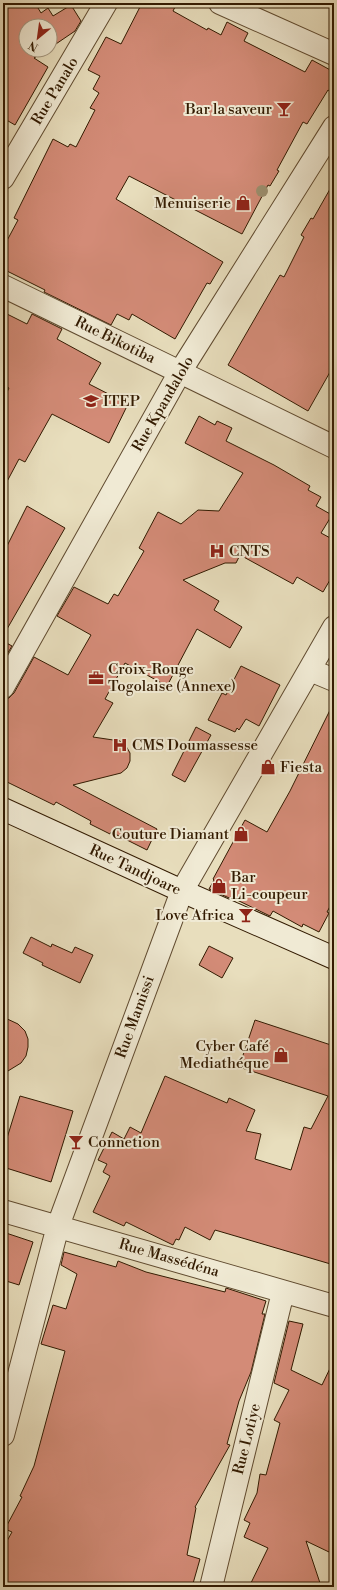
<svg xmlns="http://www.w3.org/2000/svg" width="337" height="1590" viewBox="0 0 337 1590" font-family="'Libre Bodoni',serif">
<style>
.building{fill:#d38b77;stroke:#321a01}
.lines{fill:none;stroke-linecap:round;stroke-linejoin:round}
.street-casing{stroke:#604b30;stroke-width:24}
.secondary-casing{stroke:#321a01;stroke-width:24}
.street{stroke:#f0ead4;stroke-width:22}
.secondary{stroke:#f0ead4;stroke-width:22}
.tree{fill:#9b8e6d}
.labels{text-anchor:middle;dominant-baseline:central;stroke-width:4;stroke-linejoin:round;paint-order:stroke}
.street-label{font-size:15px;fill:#321a01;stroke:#f0ead4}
.poi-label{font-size:15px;fill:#321a01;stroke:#f0ead4;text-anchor:start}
</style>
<rect width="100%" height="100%" fill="#e8debd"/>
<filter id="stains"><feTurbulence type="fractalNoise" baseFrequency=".005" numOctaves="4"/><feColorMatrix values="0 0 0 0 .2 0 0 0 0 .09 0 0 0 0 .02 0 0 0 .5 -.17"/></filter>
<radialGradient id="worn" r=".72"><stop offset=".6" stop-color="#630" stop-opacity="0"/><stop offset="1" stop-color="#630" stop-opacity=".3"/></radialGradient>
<path class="building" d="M 3,3 L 35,3 L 41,13 L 48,8 L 53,16 L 71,5 L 81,21 L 75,31 L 50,48 L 50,26 L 26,26 L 26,50 L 47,50 L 34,58 L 48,67 L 15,125 L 3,118 Z
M 142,3 L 177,3 L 173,11 L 207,30 L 208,28 L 221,35 L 227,22 L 248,33 L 244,41 L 305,72 L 312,60 L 334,72 L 334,94 L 328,90 L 307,124 L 303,122 L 277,170 L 279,171 L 270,186 L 268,185 L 242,234 L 129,176 L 116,199 L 223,262 L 210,284 L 207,283 L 175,339 L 132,314 L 129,320 L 117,314 L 111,325 L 44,292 L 45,290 L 3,269 L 3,248 L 18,220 L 14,218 L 53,139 L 68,147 L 70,144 L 76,147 L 95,110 L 90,108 L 99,93 L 93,89 L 100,76 L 88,70 L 106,37 L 121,44 Z
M 334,182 L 334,365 L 308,411 L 228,365 L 280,275 L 284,277 L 304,237 L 301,235 L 311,218 L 313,219 Z
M 3,312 L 27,324 L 32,314 L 62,329 L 57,339 L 101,363 L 89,384 L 128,404 L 109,443 L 52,414 L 25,462 L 19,459 L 3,489 L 3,400 L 9,388 L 3,385 Z
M 199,416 L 215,425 L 217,421 L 232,428 L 226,441 L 274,465 L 310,486 L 308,490 L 321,497 L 316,506 L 332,515 L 321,533 L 334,540 L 334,573 L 323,592 L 297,577 L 293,584 L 240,555 L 236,563 L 225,563 L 183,580 L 219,601 L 214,610 L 242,627 L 230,648 L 197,629 L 167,686 L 125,663 L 105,699 L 113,703 L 93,737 L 120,741 L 126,746 L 130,753 L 130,761 L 127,768 L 121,773 L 73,785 L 157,829 L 147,850 L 111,832 L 110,834 L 90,824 L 91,821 L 56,802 L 54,805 L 3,780 L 3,699 L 9,698 L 14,693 L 34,657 L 68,675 L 91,635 L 57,616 L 74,587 L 108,604 L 114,594 L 118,596 L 144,551 L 139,548 L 158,512 L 181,524 L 198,510 L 219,511 L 243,473 L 185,443 Z
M 27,506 L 65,528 L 3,636 L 3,554 Z
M 3,641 L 12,646 L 3,661 Z
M 241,666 L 280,685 L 259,726 L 246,719 L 239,730 L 237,728 L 235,732 L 208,720 L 222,693 L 226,695 Z
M 334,702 L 334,899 L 327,912 L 329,913 L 319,932 L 303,924 L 302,927 L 273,911 L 270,916 L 237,900 L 236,901 L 209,889 L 214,880 L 213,879 L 245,820 L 267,832 L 290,791 Z
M 196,727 L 211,735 L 185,782 L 172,775 Z
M 31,937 L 51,947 L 52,944 L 72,953 L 75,947 L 93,955 L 80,983 L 42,965 L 43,963 L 23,953 Z
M 209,946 L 233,958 L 222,978 L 199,965 Z
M 3,1017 L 18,1024 L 25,1031 L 28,1039 L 28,1047 L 26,1056 L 21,1063 L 3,1074 Z
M 255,1020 L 334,1046 L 334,1265 L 215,1230 L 210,1240 L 185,1227 L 179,1240 L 176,1239 L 173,1245 L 126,1222 L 124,1226 L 93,1212 L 110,1176 L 103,1172 L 107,1164 L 98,1160 L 112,1132 L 124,1139 L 130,1127 L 141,1133 L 165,1076 L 227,1103 L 229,1098 L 255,1110 L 246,1131 L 261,1134 L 255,1159 L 291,1170 L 304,1127 L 311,1129 L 328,1096 L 239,1067 Z
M 20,1096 L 73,1111 L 51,1182 L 3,1167 L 3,1151 Z
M 3,1232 L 33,1242 L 19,1285 L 3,1280 Z
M 64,1252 L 116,1267 L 118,1261 L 146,1272 L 225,1292 L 226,1288 L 266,1301 L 262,1314 L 265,1314 L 251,1372 L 239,1401 L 227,1444 L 230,1445 L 195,1507 L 196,1508 L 187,1555 L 200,1559 L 192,1587 L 3,1587 L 3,1548 L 12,1532 L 5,1529 L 22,1497 L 20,1496 L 34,1466 L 65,1351 L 41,1344 L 53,1305 L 66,1309 L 77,1274 L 61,1265 Z
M 289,1321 L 303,1324 L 291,1370 L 322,1385 L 334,1360 L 334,1540 L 329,1552 L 306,1541 L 320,1583 L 306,1587 L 249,1587 L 268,1548 L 244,1537 L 250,1523 L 244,1520 L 257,1493 L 260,1474 L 266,1475 L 280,1423 L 274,1420 L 289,1390 L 274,1383 Z"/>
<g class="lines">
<g class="street-casing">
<path id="street" d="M 220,3 L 334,54
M 3,178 L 106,3
M 3,286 L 334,447
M 310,670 L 334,680
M 3,687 L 180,372 L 334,127
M 3,1211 L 334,1306
M 3,1435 L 58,1226 L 182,891 L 334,627
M 211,1587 L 283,1292"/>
</g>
<g class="secondary-casing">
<path id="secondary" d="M 3,809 L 182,891 L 334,958"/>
</g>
<use href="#street" class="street"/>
<use href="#secondary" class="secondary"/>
</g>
<circle class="tree" cx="262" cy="191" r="6"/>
<defs>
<g id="bar-bare" transform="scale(1.2)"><path d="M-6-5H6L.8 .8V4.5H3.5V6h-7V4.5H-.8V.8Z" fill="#8f2418" stroke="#f0ead4" stroke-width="2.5" paint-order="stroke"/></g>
<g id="shop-bare" transform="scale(1.2)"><path d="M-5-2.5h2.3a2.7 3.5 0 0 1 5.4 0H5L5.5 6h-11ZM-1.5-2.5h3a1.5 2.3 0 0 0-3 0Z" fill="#8f2418" stroke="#f0ead4" stroke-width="2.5" paint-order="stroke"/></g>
<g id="university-bare" transform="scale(1.2)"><path d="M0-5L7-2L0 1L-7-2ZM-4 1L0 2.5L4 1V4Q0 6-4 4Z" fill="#8f2418" stroke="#f0ead4" stroke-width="2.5" paint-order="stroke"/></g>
<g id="hospital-bare" transform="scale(1.2)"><path d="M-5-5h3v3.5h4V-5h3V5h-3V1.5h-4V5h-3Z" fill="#8f2418" stroke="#f0ead4" stroke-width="2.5" paint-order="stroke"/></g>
<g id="office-bare" transform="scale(1.2)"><path d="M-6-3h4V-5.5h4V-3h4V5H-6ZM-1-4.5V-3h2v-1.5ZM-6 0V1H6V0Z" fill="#8f2418" stroke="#f0ead4" stroke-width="2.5" paint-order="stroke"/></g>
</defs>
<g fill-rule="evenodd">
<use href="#bar-bare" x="284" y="109"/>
<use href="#shop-bare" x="243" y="203"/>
<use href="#university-bare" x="91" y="401"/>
<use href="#hospital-bare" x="217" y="551"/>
<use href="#office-bare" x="96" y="678"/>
<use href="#hospital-bare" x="120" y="745"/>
<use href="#shop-bare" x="268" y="767"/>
<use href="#shop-bare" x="241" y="834"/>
<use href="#shop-bare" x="219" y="886"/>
<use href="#bar-bare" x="246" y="915"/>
<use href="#shop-bare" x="281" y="1055"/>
<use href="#bar-bare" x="76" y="1142"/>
</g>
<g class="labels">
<g class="street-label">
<text transform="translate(55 91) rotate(-59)">Rue Panalo</text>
<text transform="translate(115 340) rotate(26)">Rue Bikotiba</text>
<text transform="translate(163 404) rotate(-60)">Rue Kpandalolo</text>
<text transform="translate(135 870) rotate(25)">Rue Tandjoare</text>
<text transform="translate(135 1017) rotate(-70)">Rue Mamissi</text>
<text transform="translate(169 1258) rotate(16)">Rue Massédéna</text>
<text transform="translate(247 1439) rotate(-76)">Rue Lotiye</text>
</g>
<g class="poi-label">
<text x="272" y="109" text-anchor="end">Bar la saveur</text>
<text x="231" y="203" text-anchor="end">Menuiserie</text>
<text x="103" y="401">ITEP</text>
<text x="229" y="551">CNTS</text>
<text x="108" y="669">Croix-Rouge<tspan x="108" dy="17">Togolaise (Annexe)</tspan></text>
<text x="132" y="745">CMS Doumassesse</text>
<text x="280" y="767">Fiesta</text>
<text x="229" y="834" text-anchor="end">Couture Diamant</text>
<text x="231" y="877">Bar<tspan x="231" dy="17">Li-coupeur</tspan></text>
<text x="234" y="915" text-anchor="end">Love Africa</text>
<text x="269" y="1046" text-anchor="end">Cyber Café<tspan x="269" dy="17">Mediathéque</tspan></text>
<text x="88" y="1142">Connetion</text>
</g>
</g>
<rect width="337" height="1590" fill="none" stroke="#e8debd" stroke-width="16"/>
<rect x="4" y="4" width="329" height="1582" fill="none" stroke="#321a01" stroke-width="2"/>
<rect x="8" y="8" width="321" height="1574" fill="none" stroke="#321a01"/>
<g transform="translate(38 38) rotate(209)"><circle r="19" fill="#f0ead4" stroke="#a49780"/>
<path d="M0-3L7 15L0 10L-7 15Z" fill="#8f2418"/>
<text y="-6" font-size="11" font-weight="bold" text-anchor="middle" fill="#321a01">N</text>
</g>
<rect width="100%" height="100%" filter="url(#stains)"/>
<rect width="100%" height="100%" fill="url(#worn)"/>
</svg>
